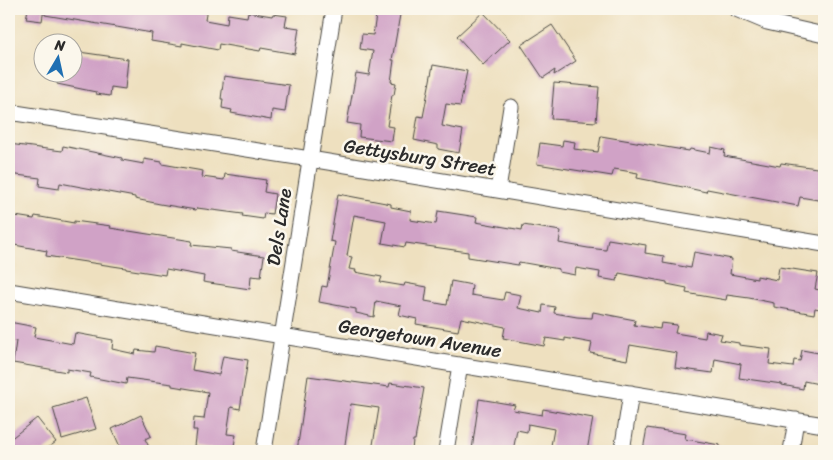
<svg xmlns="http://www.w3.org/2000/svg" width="833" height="460" viewBox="0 0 833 460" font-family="Sriracha,sans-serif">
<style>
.building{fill:#d0a2c6}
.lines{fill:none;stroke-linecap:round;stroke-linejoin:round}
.minor-casing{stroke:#484641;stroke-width:17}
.minor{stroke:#fff;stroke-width:15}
.labels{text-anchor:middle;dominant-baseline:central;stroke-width:5;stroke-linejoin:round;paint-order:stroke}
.street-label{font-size:19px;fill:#2b2b2b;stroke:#fbf7ec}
</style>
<rect width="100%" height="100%" fill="#fbf7ec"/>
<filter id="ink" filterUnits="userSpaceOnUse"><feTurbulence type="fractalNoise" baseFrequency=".02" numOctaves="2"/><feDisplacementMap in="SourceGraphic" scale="10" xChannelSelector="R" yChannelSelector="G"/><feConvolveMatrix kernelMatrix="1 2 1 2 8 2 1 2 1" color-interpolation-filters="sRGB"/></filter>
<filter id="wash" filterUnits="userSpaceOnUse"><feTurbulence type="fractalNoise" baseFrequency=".0096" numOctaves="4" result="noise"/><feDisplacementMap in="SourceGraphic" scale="20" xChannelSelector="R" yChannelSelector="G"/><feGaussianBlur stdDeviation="1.12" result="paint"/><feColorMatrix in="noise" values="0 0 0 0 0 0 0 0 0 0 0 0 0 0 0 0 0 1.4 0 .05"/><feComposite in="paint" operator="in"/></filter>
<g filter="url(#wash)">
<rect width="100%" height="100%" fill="#eee0bf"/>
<g id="blocks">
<path class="building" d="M 28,9 L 44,9 L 42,21 L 26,19 Z
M 45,9 L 142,9 L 169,13 L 170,9 L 207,9 L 205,20 L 227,24 L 228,14 L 247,17 L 248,12 L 272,16 L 273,14 L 287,16 L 285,26 L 299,28 L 295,54 L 261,48 L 260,51 L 219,44 L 218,50 L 182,43 L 182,46 L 151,41 L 152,33 L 45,15 Z
M 377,9 L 401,9 L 392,60 L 394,60 L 391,82 L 396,83 L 394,95 L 392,95 L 387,126 L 394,127 L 392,141 L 359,137 L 360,125 L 347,123 L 356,73 L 369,75 L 373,51 L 360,49 L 362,34 L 373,35 Z
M 483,12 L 510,40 L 483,65 L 457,36 Z
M 552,25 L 576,61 L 554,75 L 555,70 L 543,78 L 521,45 Z
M 72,51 L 128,59 L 125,89 L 111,87 L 110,96 L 96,94 L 96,92 L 57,84 L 59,72 L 72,72 Z
M 433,65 L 467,71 L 460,106 L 446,104 L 442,126 L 463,130 L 459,153 L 438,149 L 438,145 L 414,140 L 418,116 L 423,117 Z
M 224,76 L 289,85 L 285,112 L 272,110 L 271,120 L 231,113 L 232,110 L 222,108 L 223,99 L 221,99 Z
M 554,83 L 599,87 L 596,122 L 551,119 Z
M 601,136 L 689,151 L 690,149 L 710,153 L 711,147 L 725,150 L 724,156 L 780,166 L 781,163 L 824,169 L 824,201 L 800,197 L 798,206 L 707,189 L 706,192 L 683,187 L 637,178 L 638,173 L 614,169 L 612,176 L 537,164 L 540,143 L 562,146 L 563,140 L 575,142 L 574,149 L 598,152 Z
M 9,144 L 62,151 L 63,146 L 122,158 L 122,160 L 144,164 L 144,159 L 162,162 L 162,164 L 203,171 L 202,177 L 224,180 L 225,174 L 266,180 L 264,192 L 275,194 L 272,214 L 264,213 L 263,219 L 242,216 L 243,214 L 197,208 L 196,210 L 160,204 L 135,199 L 135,197 L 60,183 L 59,189 L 39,186 L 40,178 L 9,174 Z
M 338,194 L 391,204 L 391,207 L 411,211 L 410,220 L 436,224 L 438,211 L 477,217 L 476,222 L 522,230 L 523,225 L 561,231 L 559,243 L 588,248 L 606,250 L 608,239 L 646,245 L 645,253 L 664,256 L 663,263 L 691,268 L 694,252 L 732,259 L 730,274 L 757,279 L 757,276 L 777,280 L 779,267 L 818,273 L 815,289 L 824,291 L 824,310 L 815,308 L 814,314 L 774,307 L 774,303 L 749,298 L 727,295 L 726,300 L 686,293 L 687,288 L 667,284 L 667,282 L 619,273 L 617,281 L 599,278 L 600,272 L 576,268 L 575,275 L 559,272 L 559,269 L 519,262 L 518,265 L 468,257 L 468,252 L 406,243 L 405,247 L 382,243 L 386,221 L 354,215 L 347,256 L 352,257 L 349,269 L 356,270 L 355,272 L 382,277 L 380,282 L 404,286 L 405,283 L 427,287 L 425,301 L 447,305 L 451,281 L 472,285 L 471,295 L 503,300 L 505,292 L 521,295 L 518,308 L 542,313 L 543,305 L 555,307 L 554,313 L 577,317 L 592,318 L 593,312 L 635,320 L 634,325 L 660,329 L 661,323 L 677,325 L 675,333 L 705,338 L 706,331 L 722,334 L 720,340 L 739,343 L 739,345 L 771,349 L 769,364 L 793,367 L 794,360 L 800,361 L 802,350 L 824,354 L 819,384 L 804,381 L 803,389 L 782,385 L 782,384 L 739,378 L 741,364 L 715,359 L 713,373 L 675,368 L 677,353 L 630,345 L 627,360 L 590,353 L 592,343 L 565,338 L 565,341 L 546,338 L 544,346 L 503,338 L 505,327 L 461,318 L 458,331 L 416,324 L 417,319 L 399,315 L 401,306 L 376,301 L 374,317 L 356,313 L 356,309 L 319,302 L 322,286 L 327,287 L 335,242 L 330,241 Z
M 9,215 L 34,219 L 35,216 L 74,223 L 74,221 L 111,226 L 110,228 L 192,241 L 191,245 L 231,249 L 231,251 L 264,256 L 261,277 L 251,276 L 250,289 L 203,282 L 204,276 L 166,269 L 165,275 L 126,269 L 126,268 L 46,256 L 47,251 L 9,244 Z
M 9,322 L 36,327 L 34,337 L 73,344 L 75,333 L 113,340 L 112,349 L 135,354 L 136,350 L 154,352 L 155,346 L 195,353 L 192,370 L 219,375 L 223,356 L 248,360 L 240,409 L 231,407 L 227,434 L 236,435 L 233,451 L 195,446 L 197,430 L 193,430 L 194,418 L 204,419 L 208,392 L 172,386 L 172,384 L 127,378 L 126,384 L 90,377 L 91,373 L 67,369 L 67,372 L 13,363 L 16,341 L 9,340 Z
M 308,376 L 389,387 L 390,383 L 424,388 L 415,440 L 413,440 L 412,451 L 372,451 L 379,408 L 351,404 L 344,451 L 297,451 Z
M 86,398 L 96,429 L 62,439 L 53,408 Z
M 479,399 L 515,405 L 513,410 L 542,415 L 543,409 L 593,418 L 587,451 L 550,451 L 554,429 L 528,424 L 527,432 L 517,430 L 513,451 L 472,450 Z
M 141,415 L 151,436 L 145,439 L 151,451 L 122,451 L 112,429 Z
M 37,418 L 56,442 L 44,451 L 17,451 L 9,440 Z
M 647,428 L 686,434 L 685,439 L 720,445 L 720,451 L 643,450 Z"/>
</g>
</g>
<g filter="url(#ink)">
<use href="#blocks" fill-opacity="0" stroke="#484641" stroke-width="1"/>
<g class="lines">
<g class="minor-casing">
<path id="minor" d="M 736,9 L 767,22 L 824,35
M 9,112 L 310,159 L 824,244
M 498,190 L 511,107
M 9,291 L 824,425
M 264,451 L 334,9
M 446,451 L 460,365
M 622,451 L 631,393
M 791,451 L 796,420"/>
</g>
<use href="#minor" class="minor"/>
</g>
</g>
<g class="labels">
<g class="street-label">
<text transform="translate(420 157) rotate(9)">Gettysburg Street</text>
<text transform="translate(279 227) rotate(-81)">Dels Lane</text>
<text transform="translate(420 338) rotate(9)">Georgetown Avenue</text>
</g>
</g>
<rect width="833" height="460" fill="none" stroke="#fbf7ec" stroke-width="30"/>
<g transform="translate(58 58) rotate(9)"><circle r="24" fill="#fbf7ec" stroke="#a8a59f"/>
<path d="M0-4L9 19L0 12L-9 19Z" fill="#1f6fb2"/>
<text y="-8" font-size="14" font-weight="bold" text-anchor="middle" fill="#2b2b2b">N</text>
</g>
</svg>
